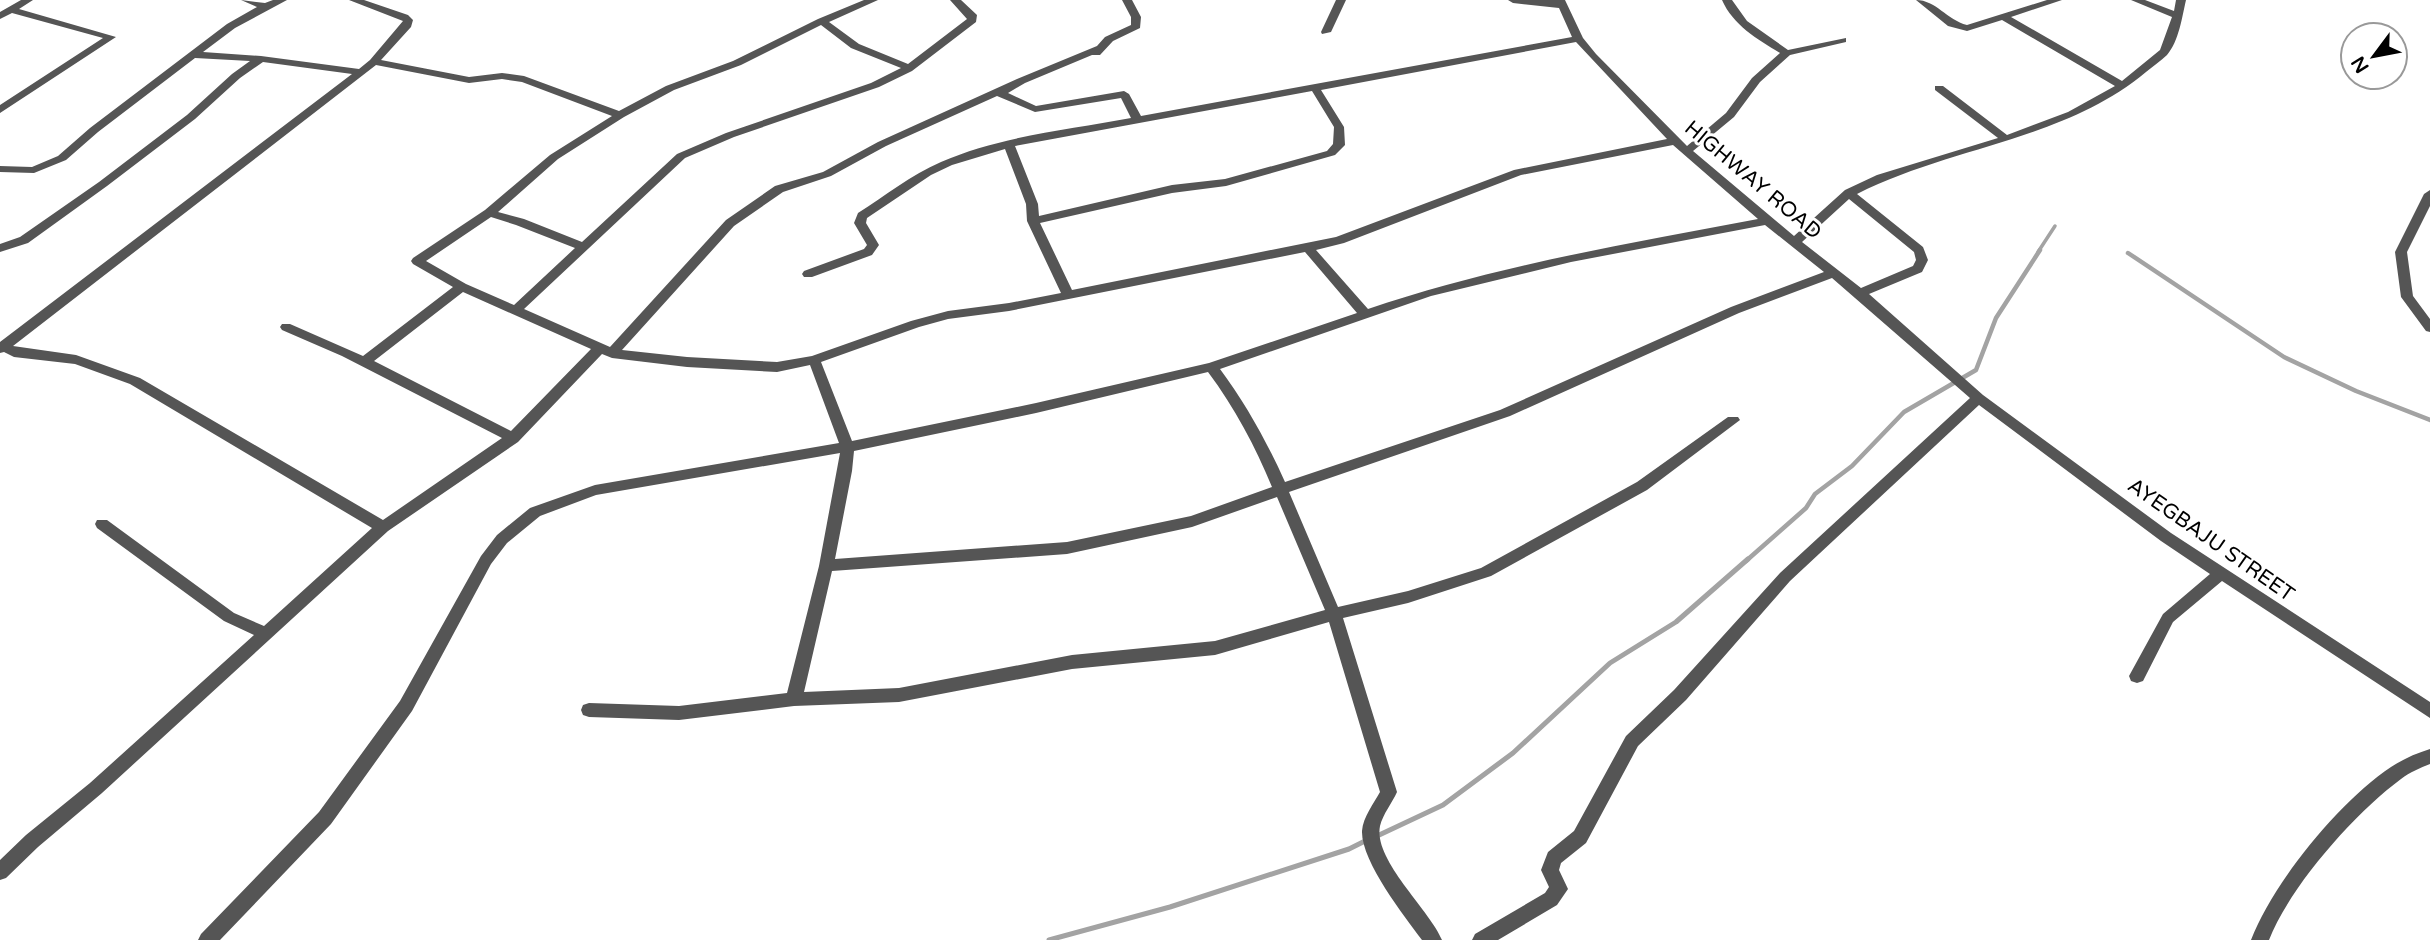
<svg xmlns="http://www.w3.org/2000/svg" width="2430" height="940" viewBox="0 0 2430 940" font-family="'Varela Round',sans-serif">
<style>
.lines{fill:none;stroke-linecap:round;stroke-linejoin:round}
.stream-far2{stroke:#a3a3a3;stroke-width:3.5}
.stream-far1{stroke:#a3a3a3;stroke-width:4.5}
.stream{stroke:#a3a3a3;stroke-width:5}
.street{fill:#555;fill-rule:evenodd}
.labels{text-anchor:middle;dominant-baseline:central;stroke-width:6;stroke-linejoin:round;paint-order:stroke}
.street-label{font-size:21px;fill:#000;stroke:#fff}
</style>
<rect width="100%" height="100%" fill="#fff"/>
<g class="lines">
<path class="stream-far2" d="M 2038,252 L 2055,226"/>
<path class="stream-far1" d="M 2128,253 L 2284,357 L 2356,391 L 2430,420
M 1746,561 L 1806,508 L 1815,494 L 1852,466 L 1904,412 L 1976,370 L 1996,318 L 2040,250"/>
<path class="stream" d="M 1377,836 L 1443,805 L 1513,753 L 1610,663 L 1676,622 L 1748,559
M 1049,940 L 1170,907 L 1349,849 L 1369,839"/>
<path class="street" d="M 21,0 L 33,0 L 19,9 L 116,37 L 0,113 L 0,105 L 103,38 L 12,13 L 0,19 L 0,12 Z
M 241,0 L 265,3 L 273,0 L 287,0 L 235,28 L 203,52 L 261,56 L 359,69 L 370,60 L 403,21 L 349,0 L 364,0 L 408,15 L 413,20 L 411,27 L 381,60 L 469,77 L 502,73 L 524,76 L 619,111 L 666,86 L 733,61 L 818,19 L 864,0 L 878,0 L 829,22 L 859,44 L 908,64 L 967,19 L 950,0 L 961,0 L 977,15 L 976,22 L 912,71 L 879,87 L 734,137 L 685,158 L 524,309 L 610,347 L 726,220 L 775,186 L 823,172 L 878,142 L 1017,79 L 1097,46 L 1105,37 L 1131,25 L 1131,17 L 1122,0 L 1132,0 L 1141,17 L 1140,28 L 1113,41 L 1100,55 L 1092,55 L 1025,83 L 1008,93 L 1036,106 L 1124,91 L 1129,94 L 1141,116 L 1572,37 L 1559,8 L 1513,3 L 1508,0 L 1565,0 L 1583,38 L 1596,54 L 1687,146 L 1726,113 L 1752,78 L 1780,53 C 1757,39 1733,25 1722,0 L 1732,0 L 1747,21 L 1788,50 L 1846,38 L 1846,42 L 1790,55 L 1760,82 L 1734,117 L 1693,151 L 1794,236 L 1845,190 L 1877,175 L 1998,138 L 1935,90 L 1935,86 L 1943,86 L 2007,135 L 2068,112 L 2115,86 L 2002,20 L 1967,31 L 1948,26 L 1916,0 C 1936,0 1947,20 1967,25 L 2047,0 L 2062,0 L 2011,17 L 2122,81 L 2160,50 L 2172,17 L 2131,0 L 2145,0 L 2174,11 L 2176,0 L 2186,0 C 2182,17 2179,41 2167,55 C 2161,61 2153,66 2146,72 C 2063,141 1951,146 1857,194 L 1923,247 L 1928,260 L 1922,272 L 1869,294 L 1983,395 L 2171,533 L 2430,702 L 2430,718 L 2222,581 L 2173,622 L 2143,681 L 2137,683 L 2131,681 L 2129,676 L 2163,614 L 2210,574 L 2161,541 L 1979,405 L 1790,581 L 1686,700 L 1638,746 L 1586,843 L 1561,863 L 1559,870 L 1568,889 L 1557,905 L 1498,940 L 1472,940 L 1475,934 L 1545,893 L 1549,887 L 1541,870 L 1548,852 L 1574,831 L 1626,736 L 1674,690 L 1780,573 L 1970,398 L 1832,278 L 1739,313 L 1510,416 L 1289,492 L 1338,607 L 1408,591 L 1481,568 L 1637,482 L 1728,417 L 1738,417 L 1740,420 L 1647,490 L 1491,576 L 1408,603 L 1343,618 L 1397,792 C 1392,803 1383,814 1380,826 C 1373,860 1430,910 1442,940 L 1422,940 C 1404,916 1361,861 1362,831 C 1363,817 1374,803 1380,792 L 1329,622 L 1215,655 L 1072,669 L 899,702 L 794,706 L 679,720 L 589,717 L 583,715 L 581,710 L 583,705 L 589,703 L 679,706 L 787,693 L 819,566 L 840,453 L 596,495 L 540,516 L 507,543 L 491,564 L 412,711 L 331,824 L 220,940 L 198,940 L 201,934 L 319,812 L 400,701 L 481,556 L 497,535 L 530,508 L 595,485 L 839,443 L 810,365 L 777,372 L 687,367 L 612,358 L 602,354 L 518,442 L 388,531 L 102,793 L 38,847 L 6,878 L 0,880 L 0,860 L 26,835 L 90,783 L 254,635 L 224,621 L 97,528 L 95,524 L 97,520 L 107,520 L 234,613 L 264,626 L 372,528 L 130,384 L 75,364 L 14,357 L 4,352 L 0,353 L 0,342 L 352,74 L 263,62 L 240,78 L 195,119 L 107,186 L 28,243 L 0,252 L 0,244 L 20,237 L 99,182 L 187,115 L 232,74 L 250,61 L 195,58 L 98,132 L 66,160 L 34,173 L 0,172 L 0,166 L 32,167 L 58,156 L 90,128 L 227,24 L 257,7 ZM 821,25 L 851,48 L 901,68 L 871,83 L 726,133 L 677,154 L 582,242 L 524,219 L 498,212 L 558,159 L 624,117 L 674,90 L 741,65 ZM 1576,42 L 1667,139 L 1514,170 L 1336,237 L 1072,290 L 1040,223 L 1172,193 L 1226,186 L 1335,155 L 1345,145 L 1344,127 L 1321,90 ZM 376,65 L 469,83 L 502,79 L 522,82 L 612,116 L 550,155 L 485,210 L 413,258 L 411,261 L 413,264 L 453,287 L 363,356 L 290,324 L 282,324 L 280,327 L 282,330 L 342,356 L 502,438 L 383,520 L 140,378 L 76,355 L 13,346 ZM 1312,91 L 1334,127 L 1333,144 L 1327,151 L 1225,179 L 1172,185 L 1039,216 L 1038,204 L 1015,146 ZM 997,96 L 1035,112 L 1121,98 L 1131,118 C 1068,130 1000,136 941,162 C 911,175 885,196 858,213 L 854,223 L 867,245 L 864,249 L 804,271 L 802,274 L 804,277 L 812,277 L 872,255 L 879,245 L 866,223 L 867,218 L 931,175 L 952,165 L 1005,149 L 1026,204 L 1027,221 L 1061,293 L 1009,303 L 948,311 L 911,321 L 812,356 L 777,362 L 687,357 L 622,350 L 734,226 L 783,192 L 831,176 L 886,146 ZM 1673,145 L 1758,219 C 1626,244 1494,266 1368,309 L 1316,250 L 1344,243 L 1521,175 ZM 1849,199 L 1914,252 L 1916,260 L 1913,266 L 1861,288 L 1802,242 ZM 491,217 L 516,225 L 575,248 L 514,305 L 466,284 L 426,261 ZM 1765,225 L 1824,272 L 1731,307 L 1500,410 L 1285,482 C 1267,442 1246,404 1220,369 L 1431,296 L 1571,262 ZM 1305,252 L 1357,313 L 1209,363 L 1036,403 L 852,441 L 821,362 L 919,327 L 948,319 L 1009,311 ZM 463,292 L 591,349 L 511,431 L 374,361 ZM 1208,372 C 1235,408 1255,446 1272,487 L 1191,516 L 1067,542 L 835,559 L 852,471 L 854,451 L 1036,413 ZM 1277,497 L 1325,610 L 1215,641 L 1072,655 L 899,688 L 804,692 L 832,571 L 1067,554 L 1192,527 Z
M 1336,0 L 1346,0 L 1331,32 L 1322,34 L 1321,32 Z
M 2430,190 L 2430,206 L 2407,252 L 2413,296 L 2430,319 L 2430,332 L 2426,331 L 2401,297 L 2395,252 L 2424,194 Z
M 2430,749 L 2430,764 C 2420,768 2410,772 2401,779 C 2355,813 2290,886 2269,940 L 2251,940 C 2274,881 2339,802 2391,767 C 2403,759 2417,753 2430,749 Z"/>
</g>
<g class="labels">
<g class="street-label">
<text transform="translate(1753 180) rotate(40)">HIGHWAY ROAD</text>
<text transform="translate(2211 540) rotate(35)">AYEGBAJU STREET</text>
</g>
</g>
<g transform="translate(2374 56) rotate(238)"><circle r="33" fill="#ffffff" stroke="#999999" stroke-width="2"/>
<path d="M0-5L12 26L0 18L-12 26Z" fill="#000000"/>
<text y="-10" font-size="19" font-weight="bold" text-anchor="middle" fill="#000000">N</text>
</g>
</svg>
